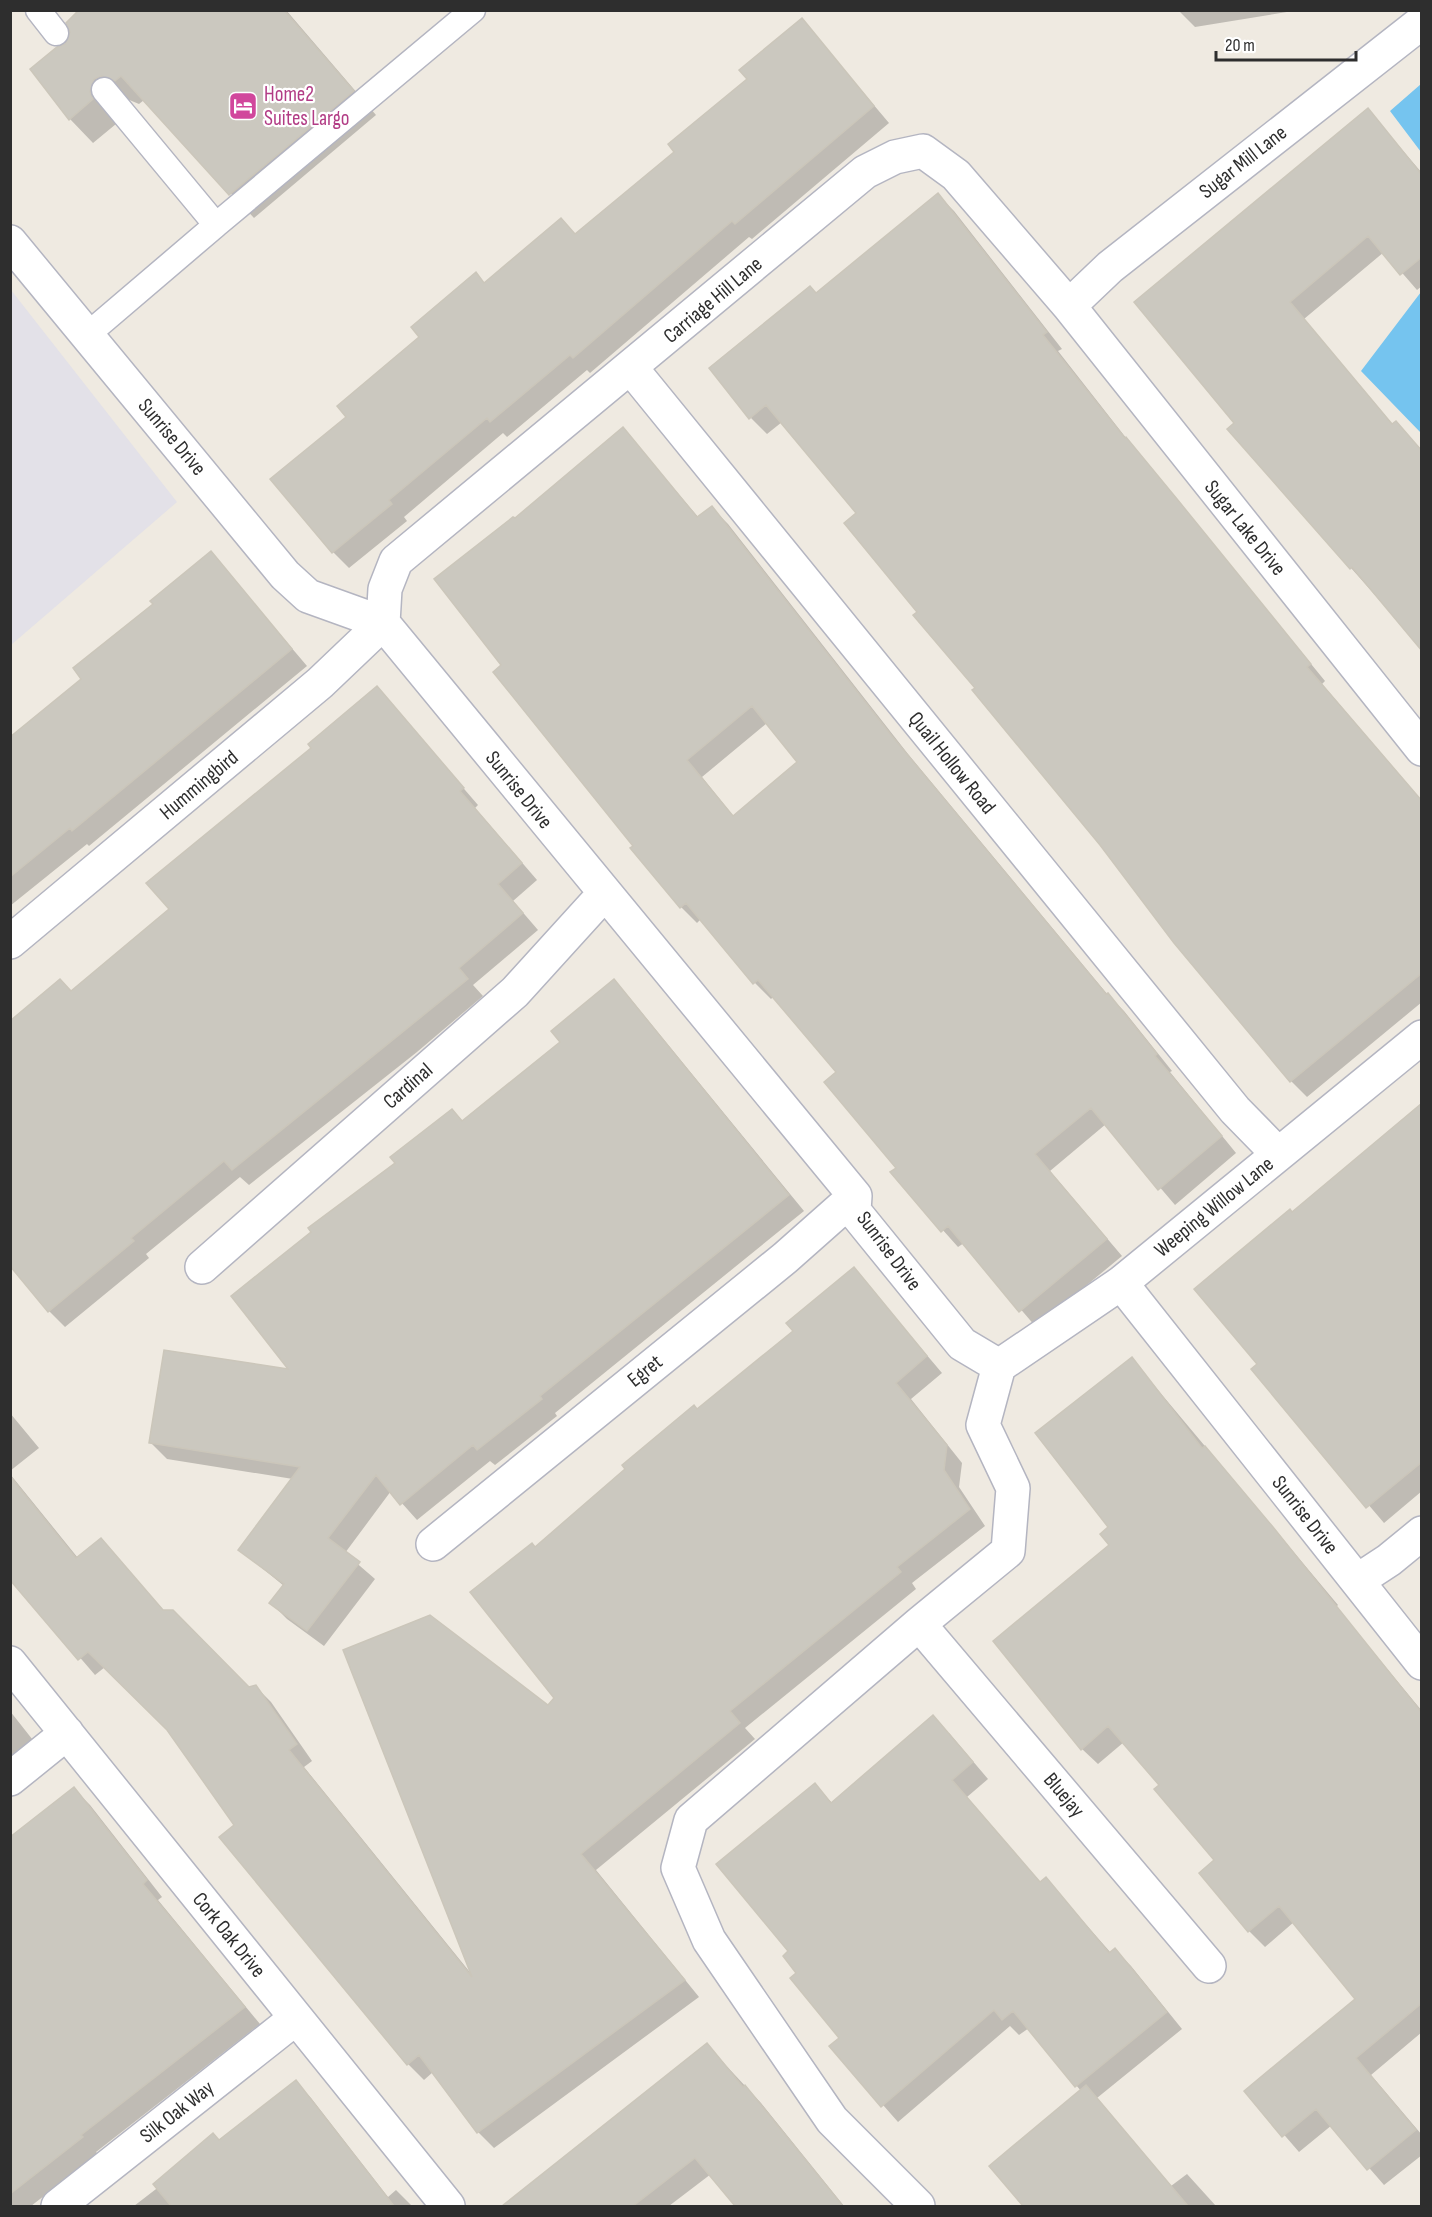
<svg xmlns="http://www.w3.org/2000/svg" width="1432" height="2217" viewBox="0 0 1432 2217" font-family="'Sofia Sans Condensed',sans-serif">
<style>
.industrial{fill:#e3e1e8}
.water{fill:#75c4ef}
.shadow{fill:#0003;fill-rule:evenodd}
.building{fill:#cbc8bf;stroke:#cbc6ba;stroke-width:1.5;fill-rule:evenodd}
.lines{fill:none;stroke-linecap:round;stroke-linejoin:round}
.service-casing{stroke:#b4b5c1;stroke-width:27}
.minor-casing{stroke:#b4b5c1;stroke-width:36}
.service{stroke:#fff;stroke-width:24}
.minor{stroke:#fff;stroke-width:33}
.labels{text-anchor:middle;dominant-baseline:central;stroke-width:4.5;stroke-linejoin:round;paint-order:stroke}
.hotel-label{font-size:21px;fill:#b23c85;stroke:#fff;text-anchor:start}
.street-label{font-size:21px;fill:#2e2e2e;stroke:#fff}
</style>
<rect width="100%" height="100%" fill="#efeae1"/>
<path class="industrial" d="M 11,290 L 177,502 L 11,645 L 10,645 Z"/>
<path class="water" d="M 1421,84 L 1421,152 L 1390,111 Z
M 1421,292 L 1421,433 L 1361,371 Z"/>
<path class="shadow" d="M 74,10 L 286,10 L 376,115 L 254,218 L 144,100 L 139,104 L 127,99 L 113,116 L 116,124 L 93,143 L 70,119 L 66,45 L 77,14 Z
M 1178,10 L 1299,10 L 1195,27 Z
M 802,20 L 889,123 L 752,239 L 749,237 L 590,373 L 587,370 L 507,437 L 503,433 L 404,517 L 407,521 L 349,568 L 333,552 L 348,417 L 476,275 L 485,284 L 561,220 L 576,235 L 676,152 L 750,79 Z
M 1368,110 L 1422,173 L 1422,286 L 1417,290 L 1384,252 L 1304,319 L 1393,425 L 1396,423 L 1422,450 L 1422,648 L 1351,568 L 1236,423 Z
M 938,195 L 954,211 L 1062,349 L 1058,351 L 1130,443 L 1325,681 L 1322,684 L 1422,801 L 1422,1002 L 1307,1097 L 1291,1081 L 977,688 L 919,612 L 858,513 L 782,422 L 767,434 L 751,418 L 817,294 Z
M 623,429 L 699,518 L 712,508 L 728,524 L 908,754 L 1108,995 L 1124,1011 L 1172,1071 L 1170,1072 L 1236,1153 L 1175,1205 L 1106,1124 L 1050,1171 L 1122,1256 L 1036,1327 L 964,1243 L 958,1247 L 892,1173 L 898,1168 L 838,1073 L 774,996 L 771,999 L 755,983 L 701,919 L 697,923 L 681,907 L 504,666 L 515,520 ZM 767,723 L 799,763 L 734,817 L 702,777 Z
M 211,553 L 307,666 L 89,846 L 87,844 L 10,906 L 10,739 L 83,679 L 155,604 Z
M 377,688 L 478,805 L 475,808 L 537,880 L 513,901 L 538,930 L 473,985 L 483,996 L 417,1052 L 249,1185 L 240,1177 L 146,1254 L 149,1258 L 65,1327 L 49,1311 L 72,992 L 171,909 L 314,749 Z
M 613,981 L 629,997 L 804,1211 L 555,1413 L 557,1416 L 495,1465 L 490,1461 L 417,1520 L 391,1491 L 345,1553 L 375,1579 L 324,1646 L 287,1619 L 271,1603 L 284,1586 L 240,1550 L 293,1479 L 167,1459 L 151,1443 L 291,1371 L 397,1163 L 452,1111 L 464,1122 L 562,1042 Z
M 1422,1105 L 1422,1491 L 1384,1523 L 1253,1369 L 1259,1364 L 1292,1214 Z
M 854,1269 L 942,1373 L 911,1399 L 962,1463 L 959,1487 L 985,1526 L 912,1583 L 916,1589 L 745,1728 L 755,1739 L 596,1870 L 699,1997 L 494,2148 L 478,2132 L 433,2072 L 424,2080 L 408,2064 L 168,1729 L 105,1667 L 95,1675 L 10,1576 L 10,1474 L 78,1558 L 101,1540 L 165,1612 L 249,1689 L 255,1686 L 271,1702 L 312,1761 L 304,1767 L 473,1976 L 548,1707 L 556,1698 L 536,1549 L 795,1331 Z
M 1132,1359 L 1338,1605 L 1336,1607 L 1422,1711 L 1422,2032 L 1371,2075 L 1422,2135 L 1422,2155 L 1384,2185 L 1332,2125 L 1299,2152 L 1246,2091 L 1358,1999 L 1294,1922 L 1265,1947 L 1249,1931 L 1216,1860 L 1161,1785 L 1124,1742 L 1098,1764 L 1082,1749 L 1111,1546 L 1110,1527 Z
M 10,1413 L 39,1448 L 10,1471 Z
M 10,1711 L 36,1744 L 10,1763 Z
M 949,1733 L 988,1779 L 967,1797 L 1041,1883 L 1046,1879 L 1111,1953 L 1115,1950 L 1131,1966 L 1182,2029 L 1097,2098 L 1171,2186 L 1187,2174 L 1216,2206 L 1025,2206 L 991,2166 L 1081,2091 L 1029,2028 L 1019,2035 L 1010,2026 L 898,2122 L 831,2046 L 841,2038 L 798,1973 L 791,1951 L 815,1785 L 833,1804 Z
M 74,1789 L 90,1805 L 162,1897 L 158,1900 L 260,2024 L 96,2152 L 98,2154 L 31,2206 L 10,2206 L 10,1845 Z
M 707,2045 L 761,2103 L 844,2206 L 737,2206 L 711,2174 L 669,2206 L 523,2206 L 516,2197 Z
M 295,2082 L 311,2098 L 388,2197 L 396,2190 L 412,2206 L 134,2206 Z"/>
<path class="building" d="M 79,10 L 284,10 L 354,91 L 229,195 L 121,76 L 115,81 L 102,76 L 94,79 L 90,92 L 93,99 L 69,120 L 30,69 L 57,47 L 65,44 L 70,32 L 66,23 Z
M 802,18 L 874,106 L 735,224 L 732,221 L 573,358 L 570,355 L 490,422 L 487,418 L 389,500 L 392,504 L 332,553 L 270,479 L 346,417 L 337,406 L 419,337 L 411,327 L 476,272 L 484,283 L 561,218 L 575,234 L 674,152 L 668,144 L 747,79 L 739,70 Z
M 1368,108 L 1422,175 L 1422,257 L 1400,275 L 1368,236 L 1290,302 L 1392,424 L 1396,421 L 1422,451 L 1422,651 L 1352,567 L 1350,569 L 1227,429 L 1234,423 L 1134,302 Z
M 938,193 L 1047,332 L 1043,335 L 1125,438 L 1126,437 L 1177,499 L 1311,664 L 1307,667 L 1422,801 L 1422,973 L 1290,1082 L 1174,943 L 1100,845 L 972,690 L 975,688 L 913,615 L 917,612 L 844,523 L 856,513 L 766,405 L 749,419 L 709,368 L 810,286 L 816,293 Z
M 623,427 L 697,517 L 712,506 L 892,736 L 1106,994 L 1108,993 L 1157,1054 L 1155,1056 L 1222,1136 L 1158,1190 L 1091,1108 L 1035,1154 L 1107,1239 L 1019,1312 L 948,1226 L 941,1232 L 890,1172 L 896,1168 L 824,1082 L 836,1072 L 758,980 L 753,984 L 686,903 L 680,908 L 630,848 L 633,846 L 493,672 L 501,665 L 434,579 L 513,517 L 515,518 ZM 752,706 L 797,762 L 733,816 L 687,760 Z
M 211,551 L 292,649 L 72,831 L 70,828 L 10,877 L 10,737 L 81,679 L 73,668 L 153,604 L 150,601 Z
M 377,686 L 464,788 L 460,791 L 522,863 L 498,884 L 523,913 L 459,968 L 468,979 L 232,1170 L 224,1161 L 131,1238 L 134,1241 L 48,1312 L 10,1266 L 10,1021 L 60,979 L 71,991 L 169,909 L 146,883 L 311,748 L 308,744 Z
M 614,979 L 789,1195 L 540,1396 L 542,1399 L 477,1450 L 473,1445 L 400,1505 L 376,1475 L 328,1538 L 360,1562 L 307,1631 L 269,1603 L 284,1584 L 238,1550 L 300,1467 L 149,1443 L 164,1350 L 288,1369 L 231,1296 L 311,1232 L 308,1228 L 395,1163 L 390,1157 L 452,1109 L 462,1121 L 560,1042 L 551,1031 Z
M 1422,1103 L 1422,1462 L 1366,1508 L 1251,1369 L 1257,1364 L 1194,1289 L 1290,1209 L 1292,1212 Z
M 854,1267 L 927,1356 L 896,1383 L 947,1445 L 944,1470 L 970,1509 L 897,1567 L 901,1572 L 730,1711 L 740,1723 L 581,1854 L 685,1980 L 477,2133 L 419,2055 L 407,2065 L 219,1837 L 234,1825 L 167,1730 L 88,1652 L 78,1660 L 10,1580 L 10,1476 L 76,1558 L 101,1538 L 163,1610 L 173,1610 L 249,1687 L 256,1685 L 297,1744 L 289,1750 L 472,1977 L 343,1650 L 430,1615 L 548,1705 L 554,1698 L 470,1592 L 532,1543 L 535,1547 L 625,1469 L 622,1465 L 694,1405 L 697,1409 L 793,1331 L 786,1323 Z
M 1132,1357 L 1202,1448 L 1205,1446 L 1273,1527 L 1422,1713 L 1422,2003 L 1356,2058 L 1416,2130 L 1367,2170 L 1316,2109 L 1282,2137 L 1244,2091 L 1355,1999 L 1279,1906 L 1248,1932 L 1199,1873 L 1214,1860 L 1154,1789 L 1159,1785 L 1108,1726 L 1081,1750 L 993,1641 L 1109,1545 L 1100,1534 L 1108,1527 L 1035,1433 Z
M 933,1715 L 973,1762 L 952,1780 L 1040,1882 L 1046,1877 L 1109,1953 L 1115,1948 L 1167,2012 L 1075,2087 L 1013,2011 L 1002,2020 L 994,2010 L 881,2107 L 829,2046 L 839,2038 L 790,1978 L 796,1973 L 783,1956 L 788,1951 L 716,1864 L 815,1783 L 831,1803 Z
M 74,1787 L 147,1880 L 143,1884 L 245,2007 L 81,2135 L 83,2137 L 10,2194 L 10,1837 Z
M 707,2043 L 743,2087 L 745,2085 L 843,2206 L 735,2206 L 695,2158 L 633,2206 L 502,2206 Z
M 296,2080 L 394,2206 L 171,2206 L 153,2184 L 213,2133 L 219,2140 Z
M 1086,2085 L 1188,2206 L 1023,2206 L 989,2166 Z"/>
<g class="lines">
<g class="service-casing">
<path id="service" d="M 38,10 L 56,33
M 216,225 L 473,10
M 87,335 L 216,225 L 104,90"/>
</g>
<g class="minor-casing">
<path id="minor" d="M 10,242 L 285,575 L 308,596 L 383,623 L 855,1196 L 854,1211 L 962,1344 L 999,1366
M 1069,306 L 1110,267 L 1422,22
M 631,368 L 1235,1110 L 1278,1154
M 10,942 L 320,683 L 383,623 L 385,589 L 396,561 L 865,172 L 895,157 L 923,151 L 956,175 L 1069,306 L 1422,749
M 202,1267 L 515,992 L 604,894
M 1121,1283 L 1422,1663
M 999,1366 L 1121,1283 L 1422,1037
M 433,1544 L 785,1258 L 855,1196
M 1357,1581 L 1389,1560 L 1422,1533
M 919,1624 L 1209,1966
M 10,1663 L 448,2206
M 10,1779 L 67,1733
M 58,2206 L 296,2018
M 918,2206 L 832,2120 L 709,1940 L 678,1868 L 691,1820 L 919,1624 L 1008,1551 L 1013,1488 L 983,1425 L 999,1366"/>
</g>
<use href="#service" class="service"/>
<use href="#minor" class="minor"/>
</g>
<defs>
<g id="hotel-square" transform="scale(1.5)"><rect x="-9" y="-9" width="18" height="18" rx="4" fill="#d1479c" stroke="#fff"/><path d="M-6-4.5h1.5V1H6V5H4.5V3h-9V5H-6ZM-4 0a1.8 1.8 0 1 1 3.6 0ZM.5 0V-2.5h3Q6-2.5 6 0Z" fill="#fff"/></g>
</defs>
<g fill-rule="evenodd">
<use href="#hotel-square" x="243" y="106"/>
</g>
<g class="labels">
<g class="hotel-label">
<text x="264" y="94">Home2<tspan x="264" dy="24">Suites Largo</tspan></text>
</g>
<g class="street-label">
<text transform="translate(1243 162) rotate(-38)">Sugar Mill Lane</text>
<text transform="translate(713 300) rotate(-40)">Carriage Hill Lane</text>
<text transform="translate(172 437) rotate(50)">Sunrise Drive</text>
<text transform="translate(1245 528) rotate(51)">Sugar Lake Drive</text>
<text transform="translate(952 763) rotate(51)">Quail Hollow Road</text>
<text transform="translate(199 785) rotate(-40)">Hummingbird</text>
<text transform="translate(519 790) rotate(51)">Sunrise Drive</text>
<text transform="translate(408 1086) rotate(-41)">Cardinal</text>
<text transform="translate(1214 1207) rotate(-39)">Weeping Willow Lane</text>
<text transform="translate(889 1251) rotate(53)">Sunrise Drive</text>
<text transform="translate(645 1371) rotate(-39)">Egret</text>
<text transform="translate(1305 1515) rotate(52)">Sunrise Drive</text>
<text transform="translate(1064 1795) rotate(50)">Bluejay</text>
<text transform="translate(229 1935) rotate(51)">Cork Oak Drive</text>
<text transform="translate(177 2112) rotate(-38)">Silk Oak Way</text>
</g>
</g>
<rect width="1432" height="2217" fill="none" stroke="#2e2e2e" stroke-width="24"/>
<path d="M1216 51v9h140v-9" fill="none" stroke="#2e2e2e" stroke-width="3"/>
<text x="1225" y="51" font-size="18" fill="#2e2e2e" stroke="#ffffff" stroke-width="4.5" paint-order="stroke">20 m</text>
</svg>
